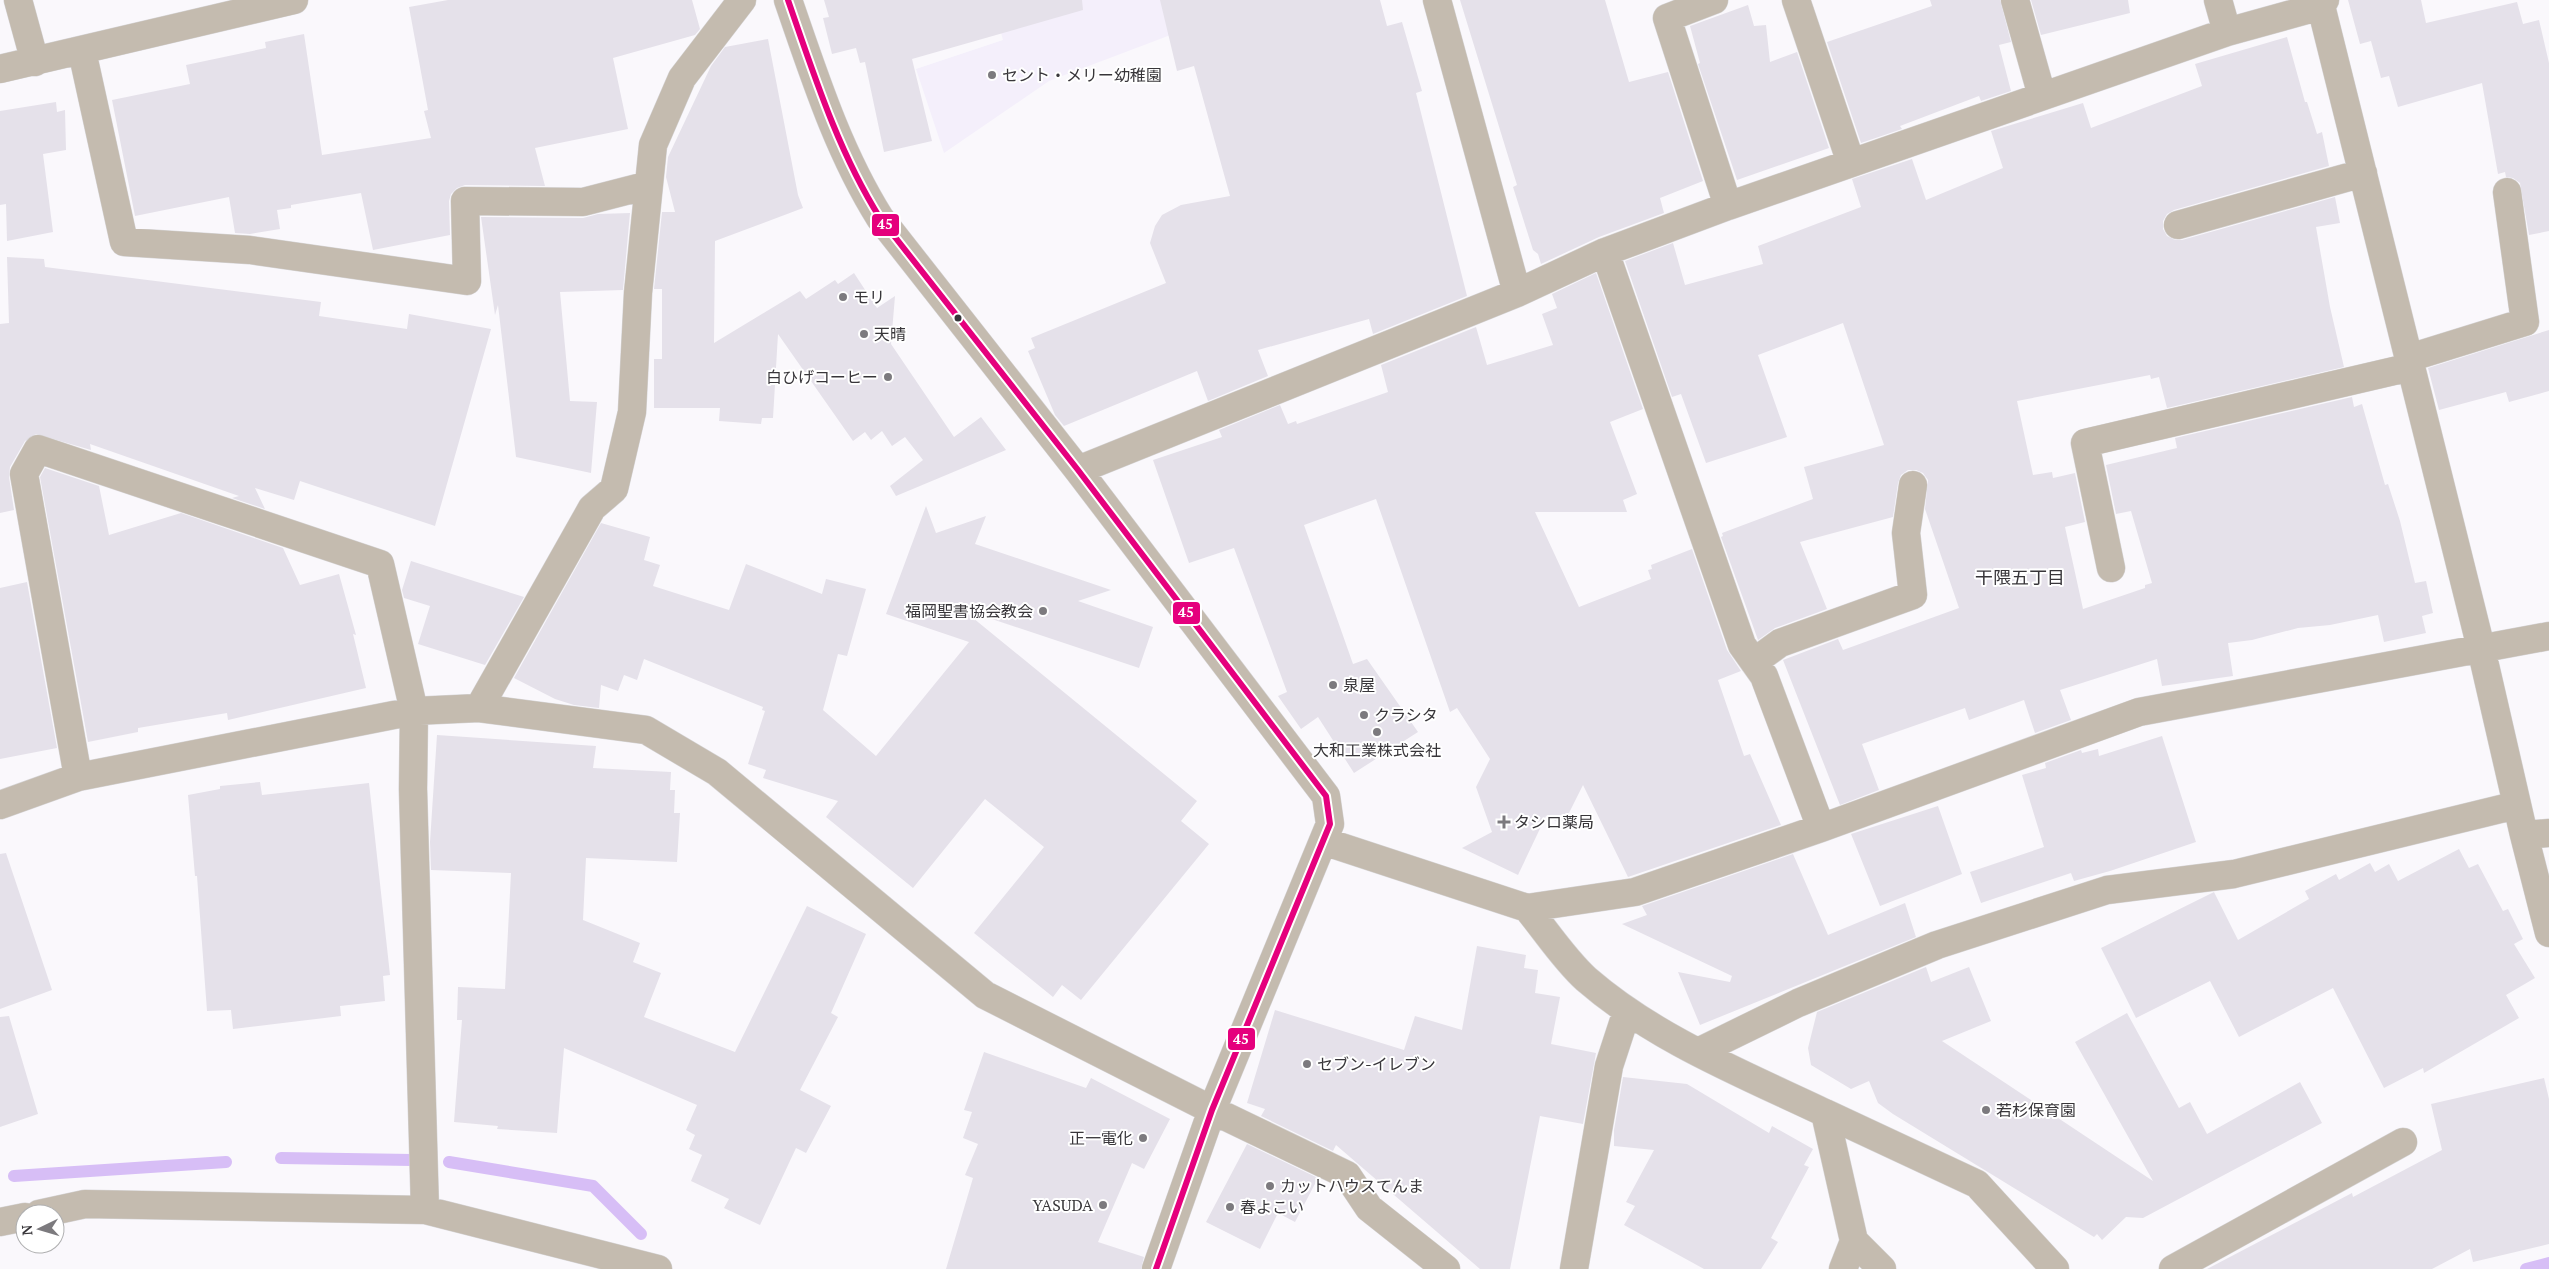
<svg xmlns="http://www.w3.org/2000/svg" width="2549" height="1269" viewBox="0 0 2549 1269" font-family="'PT Serif','Noto Sans JP',serif">
<style>
.built{fill:#f4effb}
.lines{fill:none;stroke-linecap:round;stroke-linejoin:round}
.stream{stroke:#d7bef6;stroke-width:12}
.building{fill:#e5e1ea}
.minor-casing{stroke:#d7d6d8;stroke-width:29}
.minor{stroke:#c4bbaf;stroke-width:28}
.bus-1-casing{stroke:#fff;stroke-width:10}
.bus-1{stroke:#e5007d;stroke-width:6}
.poi-dot{fill:#7c7a7e;stroke:#fff;stroke-width:2}
.bus-dot{fill:#38363a;stroke:#fff;stroke-width:2}
.labels{text-anchor:middle;dominant-baseline:central;stroke-width:4;stroke-linejoin:round;paint-order:stroke}
.poi-label{font-size:16px;fill:#38363a;stroke:#fff;text-anchor:start}
.neighbourhood-label{font-size:18px;fill:#38363a;stroke:#fff}
.line-badge{stroke:#fff;stroke-width:2}
.badge-label{font-size:14px;text-anchor:middle;font-weight:bold;fill:#fff}
</style>
<rect width="100%" height="100%" fill="#faf8fc"/>
<path class="built" d="M 992,0 L 1263,0 L 1049,81 L 944,153 L 916,69 L 1003,40 Z"/>
<g class="lines">
<path class="stream" d="M 281,1158 L 412,1160
M 449,1162 L 593,1186 L 641,1234
M 14,1176 L 226,1162
M 2526,1269 L 2549,1263"/>
</g>
<path class="building" d="M 448,0 L 692,0 L 700,29 L 695,35 L 613,58 L 628,129 L 535,148 L 545,186 L 465,185 L 457,188 L 451,194 L 449,201 L 450,235 L 373,250 L 361,193 L 291,205 L 291,208 L 277,210 L 280,229 L 250,234 L 235,233 L 229,197 L 135,216 L 112,100 L 190,84 L 186,65 L 266,48 L 265,42 L 304,34 L 322,155 L 431,138 L 424,111 L 428,110 L 409,7 Z
M 824,0 L 1082,0 L 1083,10 L 912,59 L 932,141 L 884,152 L 865,62 L 860,63 L 856,48 L 832,54 L 823,18 L 829,17 Z
M 1160,0 L 1380,0 L 1387,26 L 1402,22 L 1422,91 L 1416,93 L 1467,296 L 1373,334 L 1369,319 L 1258,350 L 1268,376 L 1208,401 L 1197,371 L 1064,426 L 1055,415 L 1028,351 L 1035,348 L 1031,338 L 1166,283 L 1150,243 L 1155,226 L 1162,215 L 1181,205 L 1230,196 L 1194,66 L 1177,71 Z
M 1460,0 L 1605,0 L 1629,82 L 1668,72 L 1703,181 L 1660,198 L 1664,213 L 1599,237 L 1541,264 L 1538,254 L 1533,250 L 1513,187 L 1517,185 Z
M 1930,0 L 2000,0 L 2011,42 L 1999,45 L 2011,91 L 1981,101 L 1979,96 L 1900,126 L 1902,129 L 1861,143 L 1827,42 L 1932,6 Z
M 2031,0 L 2128,0 L 2130,13 L 2041,35 Z
M 2348,0 L 2421,0 L 2426,23 L 2517,2 L 2523,24 L 2539,20 L 2549,63 L 2549,231 L 2529,235 L 2520,183 L 2513,178 L 2506,177 L 2505,172 L 2498,174 L 2482,83 L 2398,107 L 2389,76 L 2381,78 L 2371,41 L 2360,44 Z
M 1748,5 L 1754,26 L 1766,25 L 1770,62 L 1797,52 L 1829,148 L 1737,180 L 1698,64 L 1700,63 L 1690,26 Z
M 2287,37 L 2305,102 L 2307,102 L 2317,134 L 2322,132 L 2329,166 L 2174,210 L 2167,214 L 2163,221 L 2163,229 L 2167,236 L 2175,240 L 2182,240 L 2335,197 L 2340,223 L 2316,227 L 2330,307 L 2344,367 L 2167,408 L 2159,377 L 2151,379 L 2150,375 L 2017,401 L 2033,475 L 2052,472 L 2053,478 L 2075,473 L 2085,522 L 2065,527 L 2083,609 L 2145,588 L 2145,585 L 2152,583 L 2131,511 L 2116,514 L 2106,465 L 2177,448 L 2175,438 L 2352,397 L 2354,407 L 2362,404 L 2385,485 L 2388,484 L 2400,521 L 2415,583 L 2426,581 L 2433,613 L 2422,616 L 2426,633 L 2384,642 L 2378,615 L 2330,625 L 2298,628 L 2252,640 L 2228,643 L 2233,676 L 2162,686 L 2157,659 L 2060,690 L 2071,720 L 2035,733 L 2024,700 L 1969,720 L 1965,708 L 1862,744 L 1879,790 L 1840,805 L 1783,660 L 1838,639 L 1843,650 L 1959,608 L 1925,509 L 1928,480 L 1923,473 L 1916,470 L 1908,470 L 1901,475 L 1898,483 L 1893,517 L 1800,542 L 1827,609 L 1775,628 L 1758,640 L 1721,537 L 1723,536 L 1722,533 L 1813,499 L 1804,467 L 1884,445 L 1843,323 L 1758,355 L 1787,437 L 1706,463 L 1681,394 L 1672,397 L 1625,261 L 1673,243 L 1685,285 L 1763,264 L 1758,246 L 1861,207 L 1852,179 L 1912,159 L 1926,200 L 2003,168 L 1991,131 L 2083,103 L 2091,128 L 2202,86 L 2195,64 Z
M 768,39 L 798,195 L 803,208 L 715,241 L 714,343 L 800,291 L 806,299 L 835,280 L 838,284 L 854,273 L 877,308 L 895,296 L 891,344 L 954,437 L 981,417 L 1006,450 L 896,496 L 890,486 L 923,460 L 905,437 L 892,446 L 882,431 L 871,440 L 865,432 L 853,441 L 778,334 L 773,418 L 762,418 L 761,424 L 719,421 L 720,408 L 654,408 L 654,359 L 662,359 L 662,289 L 654,289 L 662,212 L 675,212 L 666,177 L 668,157 L 711,66 L 725,47 Z
M 56,102 L 57,112 L 65,110 L 66,150 L 43,154 L 53,232 L 7,241 L 6,204 L 0,205 L 0,111 Z
M 630,213 L 623,290 L 560,292 L 570,401 L 597,402 L 591,473 L 516,457 L 498,305 L 495,315 L 481,217 L 583,218 L 598,214 Z
M 7,257 L 44,259 L 45,267 L 321,302 L 319,316 L 407,329 L 409,314 L 491,329 L 435,526 L 300,481 L 294,500 L 255,488 L 265,509 L 232,498 L 239,496 L 90,444 L 91,450 L 36,434 L 25,441 L 10,467 L 9,477 L 14,510 L 0,513 L 0,324 L 9,323 Z
M 1596,273 L 1643,409 L 1610,422 L 1637,494 L 1623,500 L 1627,512 L 1535,512 L 1579,607 L 1651,579 L 1648,570 L 1652,569 L 1651,565 L 1692,549 L 1727,650 L 1741,671 L 1718,680 L 1744,756 L 1750,754 L 1781,825 L 1628,877 L 1583,785 L 1563,825 L 1546,816 L 1518,875 L 1462,848 L 1492,832 L 1476,787 L 1490,759 L 1457,708 L 1450,712 L 1376,499 L 1304,525 L 1353,664 L 1367,659 L 1418,732 L 1354,773 L 1318,717 L 1301,729 L 1278,696 L 1287,692 L 1234,548 L 1189,563 L 1153,460 L 1222,437 L 1219,430 L 1280,405 L 1288,424 L 1296,421 L 1297,424 L 1388,392 L 1381,365 L 1476,327 L 1487,365 L 1553,345 L 1542,314 L 1557,308 L 1552,294 Z
M 2549,330 L 2549,391 L 2509,402 L 2506,392 L 2439,410 L 2428,368 Z
M 45,468 L 99,486 L 109,535 L 181,513 L 283,548 L 300,585 L 339,574 L 356,635 L 353,634 L 366,688 L 228,720 L 227,713 L 138,728 L 138,732 L 88,742 L 40,477 Z
M 926,506 L 936,533 L 986,516 L 975,544 L 1111,590 L 1078,601 L 1153,627 L 1139,668 L 962,609 L 1197,801 L 1181,821 L 1209,844 L 1081,1000 L 1062,985 L 1053,997 L 974,933 L 1044,847 L 985,799 L 913,888 L 826,817 L 838,801 L 763,778 L 766,770 L 748,764 L 765,711 L 762,710 L 763,707 L 644,659 L 637,680 L 624,675 L 618,691 L 601,685 L 599,708 L 574,705 L 555,699 L 514,678 L 601,523 L 650,537 L 644,560 L 660,565 L 653,586 L 729,610 L 746,564 L 822,594 L 826,579 L 866,589 L 847,656 L 838,654 L 823,710 L 876,756 L 969,642 L 886,614 Z
M 411,561 L 524,597 L 485,665 L 418,644 L 430,606 L 404,598 L 402,590 Z
M 27,582 L 57,748 L 0,759 L 0,588 Z
M 437,735 L 596,746 L 593,768 L 671,772 L 670,790 L 675,790 L 674,813 L 680,813 L 677,862 L 586,858 L 583,920 L 640,943 L 633,962 L 661,973 L 644,1017 L 735,1052 L 807,906 L 866,934 L 831,1013 L 838,1017 L 800,1090 L 831,1106 L 806,1153 L 796,1148 L 760,1225 L 724,1208 L 729,1199 L 691,1181 L 702,1155 L 689,1149 L 695,1135 L 686,1130 L 697,1105 L 564,1048 L 557,1133 L 497,1129 L 498,1126 L 454,1122 L 462,1020 L 457,1020 L 458,987 L 505,989 L 511,873 L 431,870 L 430,842 Z
M 2162,736 L 2196,842 L 2110,871 L 2074,881 L 2071,873 L 1981,903 L 1970,872 L 2044,847 L 2022,775 L 2046,768 L 2045,763 L 2081,750 L 2082,753 L 2098,749 L 2099,756 Z
M 260,782 L 262,795 L 369,783 L 390,975 L 383,976 L 385,1001 L 340,1006 L 341,1016 L 233,1029 L 231,1010 L 207,1011 L 197,876 L 195,876 L 188,795 L 220,789 L 220,786 Z
M 1938,806 L 1962,874 L 1880,906 L 1851,834 Z
M 2459,849 L 2469,868 L 2478,864 L 2503,911 L 2508,909 L 2523,939 L 2514,944 L 2535,978 L 2506,995 L 2519,1018 L 2424,1073 L 2423,1068 L 2384,1088 L 2333,988 L 2239,1037 L 2210,981 L 2136,1018 L 2101,948 L 2214,892 L 2238,940 L 2309,899 L 2305,891 L 2336,874 L 2339,880 L 2370,863 L 2375,872 L 2389,864 L 2398,881 Z
M 6,853 L 52,990 L 0,1009 L 0,854 Z
M 1793,854 L 1828,935 L 1905,903 L 1916,937 L 1700,1025 L 1678,972 L 1730,982 L 1732,976 L 1622,924 L 1647,915 L 1642,906 Z
M 1477,946 L 1526,955 L 1524,968 L 1538,970 L 1535,993 L 1560,997 L 1551,1044 L 1596,1053 L 1583,1124 L 1540,1116 L 1510,1269 L 1480,1269 L 1336,1145 L 1333,1151 L 1261,1116 L 1265,1109 L 1247,1103 L 1275,1010 L 1404,1050 L 1415,1016 L 1462,1030 Z
M 1926,967 L 1931,982 L 1969,967 L 1991,1021 L 1942,1041 L 2153,1181 L 2075,1042 L 2127,1013 L 2179,1108 L 2190,1102 L 2207,1134 L 2300,1082 L 2322,1123 L 2143,1218 L 2126,1217 L 2102,1240 L 2097,1234 L 2094,1237 L 1893,1114 L 1878,1103 L 1869,1081 L 1851,1089 L 1811,1065 L 1808,1048 L 1817,1012 Z
M 9,1016 L 38,1114 L 0,1127 L 0,1017 Z
M 984,1052 L 1086,1088 L 1091,1078 L 1170,1119 L 1144,1169 L 1132,1163 L 1098,1242 L 1144,1257 L 1141,1269 L 946,1269 L 973,1178 L 965,1175 L 978,1144 L 963,1138 L 972,1112 L 964,1110 Z
M 1623,1077 L 1687,1084 L 1769,1133 L 1772,1126 L 1813,1149 L 1804,1165 L 1809,1167 L 1771,1238 L 1778,1242 L 1761,1269 L 1704,1269 L 1624,1225 L 1635,1206 L 1626,1202 L 1654,1150 L 1614,1146 L 1614,1130 Z
M 2544,1078 L 2549,1099 L 2549,1244 L 2473,1262 L 2470,1249 L 2432,1269 L 2207,1269 L 2352,1193 L 2353,1197 L 2442,1150 L 2431,1104 Z
M 1247,1144 L 1318,1178 L 1295,1222 L 1278,1213 L 1260,1249 L 1206,1222 Z"/>
<g class="lines">
<g class="minor-casing">
<path id="minor" d="M 18,0 L 35,62
M 788,0 C 814,75 838,151 880,218 L 1078,470 L 1326,796 L 1330,824 L 1212,1110 L 1156,1269
M 1437,0 L 1517,293
M 1714,0 L 1667,18 L 1728,206
M 1796,0 L 1851,163
M 2015,0 L 2042,96
M 2218,0 L 2227,32
M 2325,0 L 2321,6 L 2481,648 L 2524,835 L 2549,933
M 82,51 L 124,242 L 250,250 L 467,281 L 465,201 L 583,202 L 649,185
M 0,69 L 294,0
M 2178,225 L 2363,173
M 1605,252 L 1742,645 L 1764,676 L 1821,828
M 2409,358 L 2525,322 L 2507,192
M 1078,470 L 1517,293 L 1605,252 L 1728,206 L 2227,32 L 2321,6
M 2111,568 L 2085,443 L 2411,367
M 1754,662 L 1780,643 L 1913,595 L 1906,533 L 1913,485
M 479,708 L 592,508 L 614,489 L 632,412 L 638,293 L 653,145 L 682,78 L 742,0
M 78,777 L 24,474 L 38,449 L 380,564 L 414,711 L 413,789 L 425,1210
M 0,805 L 78,777 L 414,711 L 479,708 L 646,730 L 717,772 L 985,995 L 1212,1110 L 1347,1175 L 1369,1208 L 1446,1269
M 2524,835 L 2549,833
M 1323,841 L 1527,908 L 1635,892 L 1821,828 L 2139,712 L 2549,636
M 1527,908 C 1546,931 1564,959 1586,979 C 1655,1039 1743,1074 1825,1113 L 1854,1241 L 1843,1269
M 1698,1052 L 1798,1003 L 1937,945 L 2107,890 L 2234,874 L 2517,805
M 1825,1113 L 1977,1184 L 2055,1269
M 39,1214 L 85,1204 L 425,1210 L 658,1269
M 0,1222 L 25,1217
M 1854,1241 L 1882,1269
M 1574,1269 L 1609,1066 L 1627,1011
M 2173,1269 L 2403,1142"/>
</g>
<use href="#minor" class="minor"/>
<g class="bus-1-casing">
<path id="bus-1" d="M 788,0 C 814,75 838,151 880,218 L 1078,470 L 1326,796 L 1330,824 L 1212,1110 L 1156,1269"/>
</g>
<use href="#bus-1" class="bus-1"/>
</g>
<g class="poi-dot">
<circle cx="992" cy="75" r="5"/>
<circle cx="843" cy="297" r="5"/>
<circle cx="864" cy="334" r="5"/>
<circle cx="888" cy="377" r="5"/>
<circle cx="1043" cy="611" r="5"/>
<circle cx="1333" cy="685" r="5"/>
<circle cx="1364" cy="715" r="5"/>
<circle cx="1377" cy="732" r="5"/>
<path d="M1501.5 814.5h5v5h5v5h-5v5h-5v-5h-5v-5h5z"/>
<circle cx="1307" cy="1064" r="5"/>
<circle cx="1986" cy="1110" r="5"/>
<circle cx="1143" cy="1138" r="5"/>
<circle cx="1270" cy="1186" r="5"/>
<circle cx="1103" cy="1205" r="5"/>
<circle cx="1230" cy="1207" r="5"/>
</g>
<circle class="bus-dot" cx="958" cy="318" r="4.5"/>
<g class="labels">
<g class="poi-label">
<text x="1002" y="75">セント・メリー幼稚園</text>
<text x="853" y="297">モリ</text>
<text x="874" y="334">天晴</text>
<text x="878" y="377" text-anchor="end">白ひげコーヒー</text>
<text x="1033" y="611" text-anchor="end">福岡聖書協会教会</text>
<text x="1343" y="685">泉屋</text>
<text x="1374" y="715">クラシタ</text>
<text x="1377" y="750" text-anchor="middle">大和工業株式会社</text>
<text x="1514" y="822">タシロ薬局</text>
<text x="1317" y="1064">セブン-イレブン</text>
<text x="1996" y="1110">若杉保育園</text>
<text x="1133" y="1138" text-anchor="end">正一電化</text>
<text x="1280" y="1186">カットハウスてんま</text>
<text x="1093" y="1205" text-anchor="end">YASUDA</text>
<text x="1240" y="1207">春よこい</text>
</g>
<g class="neighbourhood-label">
<text x="2020" y="577">干隈五丁目</text>
</g>
</g>
<g class="line-badge">
<rect x="871" y="213" width="29" height="24" rx="5" fill="#e5007d"/>
<rect x="1172" y="601" width="29" height="24" rx="5" fill="#e5007d"/>
<rect x="1227" y="1027" width="29" height="24" rx="5" fill="#e5007d"/>
</g>
<g class="badge-label">
<text x="885" y="229">45</text>
<text x="1186" y="617">45</text>
<text x="1241" y="1044">45</text>
</g>
<g transform="translate(40 1229) rotate(265)"><circle r="24" fill="#ffffff" stroke="#afafb0"/>
<path d="M0-4L9 19L0 12L-9 19Z" fill="#7c7a7e"/>
<text y="-8" font-size="14" font-weight="bold" text-anchor="middle" fill="#38363a">N</text>
</g>
</svg>
